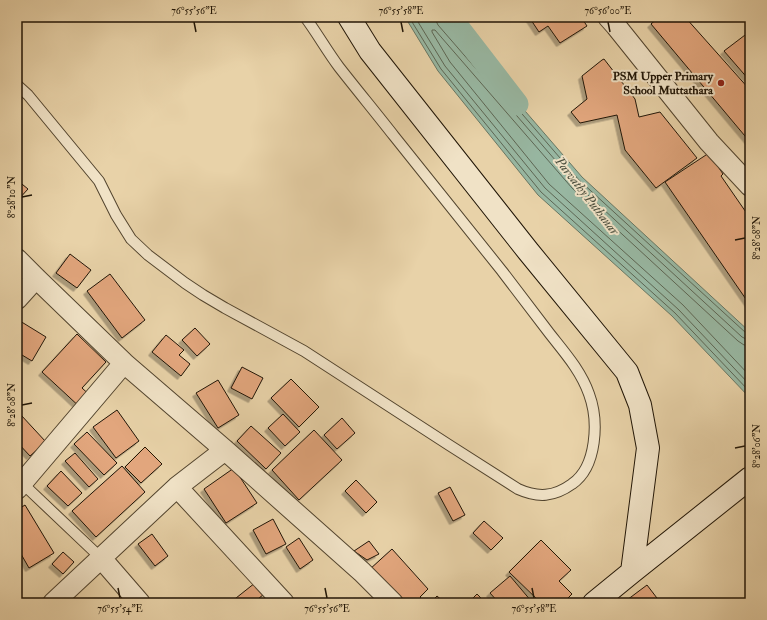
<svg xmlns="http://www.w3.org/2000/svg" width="767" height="620" viewBox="0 0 767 620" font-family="'IM FELL Double Pica',serif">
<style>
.water{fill:#98b8a3;stroke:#687764}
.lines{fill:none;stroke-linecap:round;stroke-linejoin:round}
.shore{stroke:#5c6654;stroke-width:1}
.canal{stroke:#98b8a3;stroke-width:23}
.building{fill:#e2a67d;stroke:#201506;filter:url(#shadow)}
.lane-casing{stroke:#52442e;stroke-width:12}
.street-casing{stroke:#52442e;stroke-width:22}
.secondary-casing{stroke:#201506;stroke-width:24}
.lane{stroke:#f0e2c6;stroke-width:10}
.street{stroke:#f0e2c6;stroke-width:20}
.secondary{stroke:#f0e2c6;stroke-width:22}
.ticks{fill:none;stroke:#201506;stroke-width:1.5}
.poi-dot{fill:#8f2418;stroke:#f0e2c6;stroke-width:1.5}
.labels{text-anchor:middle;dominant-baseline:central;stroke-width:4;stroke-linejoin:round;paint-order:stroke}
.poi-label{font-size:12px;font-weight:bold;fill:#201506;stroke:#f0e2c6;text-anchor:end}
.water-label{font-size:13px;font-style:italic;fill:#4a4e3d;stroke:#f0e2c6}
.neatline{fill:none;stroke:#201506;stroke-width:1.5}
.ticks-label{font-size:10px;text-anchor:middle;fill:#201506}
</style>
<defs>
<filter id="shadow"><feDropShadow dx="-3.5" dy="3.5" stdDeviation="0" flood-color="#0004"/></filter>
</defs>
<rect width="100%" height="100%" fill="#e8d2a8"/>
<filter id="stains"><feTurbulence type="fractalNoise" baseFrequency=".005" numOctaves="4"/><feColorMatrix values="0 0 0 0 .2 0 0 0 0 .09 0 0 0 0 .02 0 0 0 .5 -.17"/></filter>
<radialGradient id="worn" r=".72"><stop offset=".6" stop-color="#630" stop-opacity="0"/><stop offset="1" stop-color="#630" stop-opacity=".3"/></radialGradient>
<path class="water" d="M 405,17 L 444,17 L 582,177 L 750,332 L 750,398 L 672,316 L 538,195 L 438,71 Z"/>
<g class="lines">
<path class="shore" d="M 409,17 L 441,69 L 541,192 L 675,313 L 750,392
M 415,17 L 445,66 L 545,188 L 679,310 L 750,385
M 436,17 L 436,21 L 438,25 L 576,184 L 742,337 L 746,339 L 750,339
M 441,17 L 442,21 L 579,180 L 746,333 L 750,334
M 750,345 L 744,345 L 738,341 L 572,188 L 435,30 L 432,30 L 432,32 L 450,62 L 549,184 L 683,305 L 750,376"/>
<path class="canal" d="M 450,17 L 517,104"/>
</g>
<path class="building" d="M 529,17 L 581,17 L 587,26 L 560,43 L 548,26 L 539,32 Z
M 659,17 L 685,17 L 750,90 L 750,142 L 651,24 Z
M 749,32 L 750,33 L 750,81 L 724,51 Z
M 604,59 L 635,99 L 639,117 L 660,112 L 697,158 L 656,188 L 625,150 L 617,115 L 580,123 L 571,112 L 587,99 L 582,76 L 602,60 Z
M 709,153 L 723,174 L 721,176 L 750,218 L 750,305 L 665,182 Z
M 17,180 L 28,189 L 17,201 Z
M 70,254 L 91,270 L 77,288 L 56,273 Z
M 110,274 L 145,320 L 122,338 L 87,291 Z
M 20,321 L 46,337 L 32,361 L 17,352 L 17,326 Z
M 195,328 L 210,344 L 197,356 L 182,340 Z
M 77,334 L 106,362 L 82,388 L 93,398 L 82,409 L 42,372 Z
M 166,335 L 184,350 L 179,355 L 190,364 L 181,376 L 152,352 Z
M 242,367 L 263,378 L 252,399 L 231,388 Z
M 291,379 L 319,407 L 299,427 L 271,398 Z
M 218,380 L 239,415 L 218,428 L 196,393 Z
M 117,410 L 139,441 L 116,458 L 93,427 Z
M 283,414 L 300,432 L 285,446 L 268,428 Z
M 21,415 L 46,442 L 30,456 L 17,442 L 17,418 Z
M 342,418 L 355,433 L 337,449 L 324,435 Z
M 251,426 L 281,453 L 266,469 L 237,441 Z
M 314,430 L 342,460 L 299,500 L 272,470 Z
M 87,432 L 117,463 L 104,475 L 74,444 Z
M 145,447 L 162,464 L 141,483 L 125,467 Z
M 75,453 L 98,479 L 89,487 L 65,461 Z
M 122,466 L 145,492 L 96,537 L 72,511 Z
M 234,468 L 257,503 L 226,523 L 204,489 Z
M 61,471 L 82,493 L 68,506 L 47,486 Z
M 356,480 L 377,502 L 366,513 L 345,491 Z
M 450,487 L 465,515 L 453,521 L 438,493 Z
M 25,505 L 54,553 L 29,568 L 17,547 L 17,510 Z
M 273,519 L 286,544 L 266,554 L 253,530 Z
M 484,521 L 503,538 L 491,550 L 473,533 Z
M 152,534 L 168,556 L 155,566 L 138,544 Z
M 299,538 L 313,560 L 300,569 L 286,547 Z
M 541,540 L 571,570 L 559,581 L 572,594 L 563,603 L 541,603 L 509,572 Z
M 369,541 L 379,554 L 367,560 L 354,551 Z
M 392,549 L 428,589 L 420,597 L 425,603 L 398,603 L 369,570 Z
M 63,552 L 74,562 L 63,574 L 52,564 Z
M 510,576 L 532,602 L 531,603 L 499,603 L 490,593 Z
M 260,579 L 269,590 L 253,603 L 232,603 L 231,602 Z
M 647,585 L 660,602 L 658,603 L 623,603 Z
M 477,594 L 486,603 L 468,603 Z
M 437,596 L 445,603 L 430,603 Z
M 17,597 L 23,603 L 17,603 Z"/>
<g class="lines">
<g class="lane-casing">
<path id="lane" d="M 17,85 L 28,95 L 99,181 L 116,215 L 131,239 L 148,255 L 185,283 L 203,295 L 225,308 L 304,351 L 449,445 L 518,489 C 538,498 554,497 572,484 C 597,467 599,421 589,394 C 581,371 565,353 550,334 C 534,313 518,292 502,271 C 466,226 430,181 394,136 C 376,113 357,90 339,67 C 327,51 317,33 305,17
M 22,483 L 101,558"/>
</g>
<g class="street-casing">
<path id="street" d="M 608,17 L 616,26 L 709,142 L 750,186
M 17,259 L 36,278 L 124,363 L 225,450 L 362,572 L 393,603
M 17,299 L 36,278
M 177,487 L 284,603
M 17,489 L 124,363
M 101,558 L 140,603
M 53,603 L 177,487 L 225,450"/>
</g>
<g class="secondary-casing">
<path id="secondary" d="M 349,17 L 370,51 L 528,251 L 627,372 L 640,405 L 648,448 L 632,572
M 594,603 L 632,572 L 750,478"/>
</g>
<use href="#lane" class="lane"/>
<use href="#street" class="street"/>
<use href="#secondary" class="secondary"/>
</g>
<path class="ticks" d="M 194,22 L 196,32M 401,22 L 403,32M 608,22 L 610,32M 22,197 L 32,195M 735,240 L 745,238M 22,405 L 32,403M 735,448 L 745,446M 118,588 L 120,598M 325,588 L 327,598M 532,588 L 534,598"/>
<circle class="poi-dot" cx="721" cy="83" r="4"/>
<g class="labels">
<g class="poi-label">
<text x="713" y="76">PSM Upper Primary<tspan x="713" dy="14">School Muttathara</tspan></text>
</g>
<g class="water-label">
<text transform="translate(587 196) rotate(52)">Parvathy Puthanar</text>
</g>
</g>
<rect width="767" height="620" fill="none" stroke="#e8d2a8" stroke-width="44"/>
<rect x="22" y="22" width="723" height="576" class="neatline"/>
<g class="ticks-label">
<text x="194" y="14">76°55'56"E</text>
<text x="401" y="14">76°55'58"E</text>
<text x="608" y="14">76°56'00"E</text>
<text transform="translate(11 197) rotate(-90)" y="4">8°28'10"N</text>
<text transform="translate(756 238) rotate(-90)" y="4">8°28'08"N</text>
<text transform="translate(11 405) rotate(-90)" y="4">8°28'08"N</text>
<text transform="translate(756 446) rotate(-90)" y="4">8°28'06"N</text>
<text x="120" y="612">76°55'54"E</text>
<text x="327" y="612">76°55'56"E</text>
<text x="534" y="612">76°55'58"E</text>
</g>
<rect width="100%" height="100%" filter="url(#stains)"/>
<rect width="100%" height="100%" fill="url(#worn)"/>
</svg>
